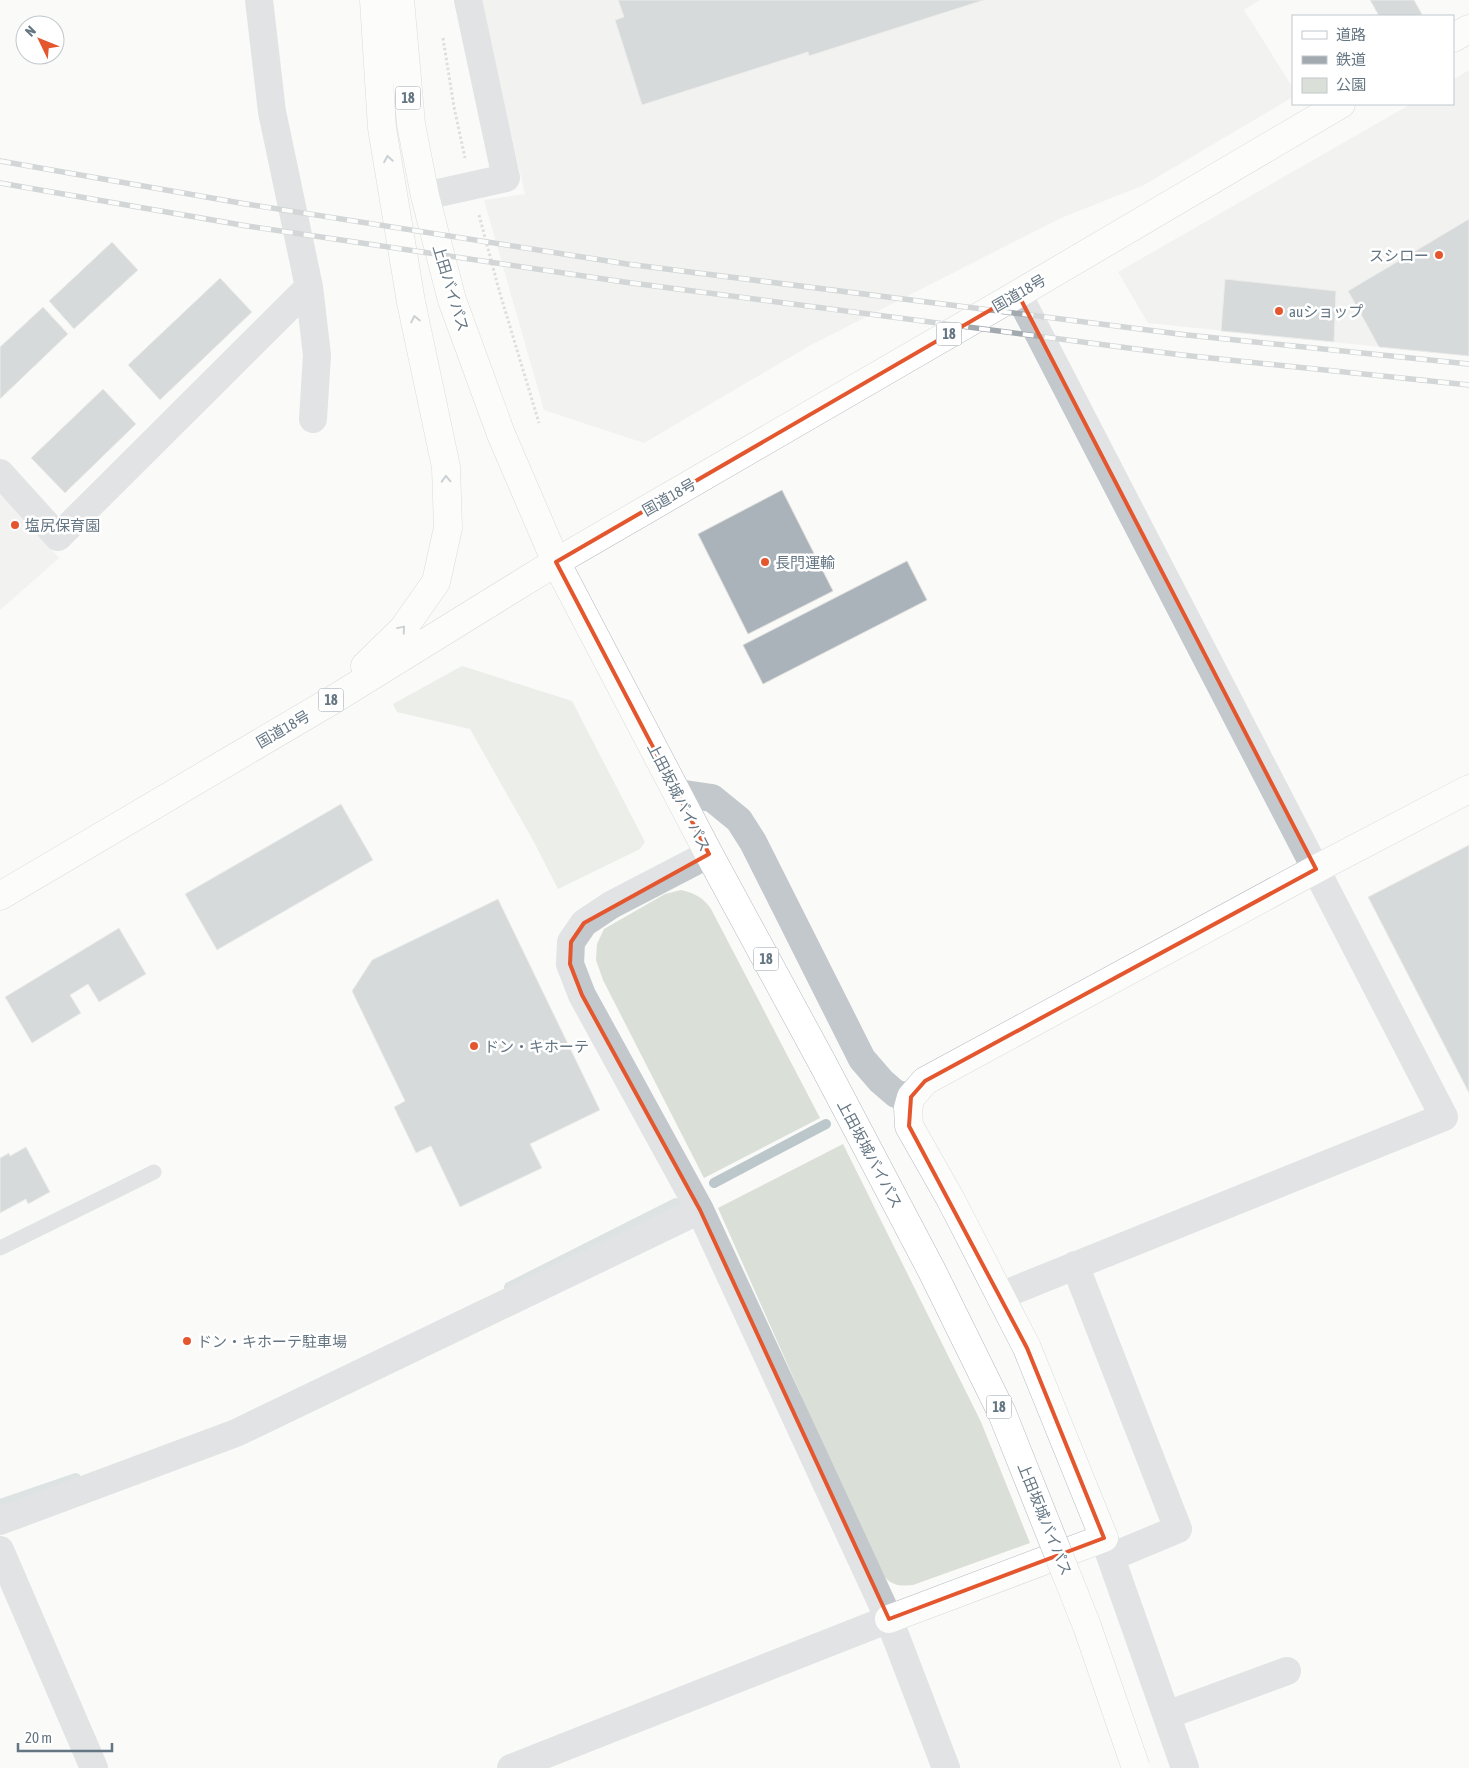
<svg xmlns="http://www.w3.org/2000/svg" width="1469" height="1768" viewBox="0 0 1469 1768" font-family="'Asap Condensed','Noto Sans JP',sans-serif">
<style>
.built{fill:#e8e9e9}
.green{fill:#dadfd7}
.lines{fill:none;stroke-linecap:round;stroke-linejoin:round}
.stream{stroke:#bbc7cb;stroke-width:10}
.building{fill:#aab3b9;stroke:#dcdcda}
.secondary-casing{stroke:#b3babf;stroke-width:29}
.highway-casing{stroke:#b4b9bd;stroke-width:29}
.path{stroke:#bbbfc2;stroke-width:3;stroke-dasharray:2.5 2.5;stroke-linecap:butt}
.lane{stroke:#c3c8cc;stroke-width:15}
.street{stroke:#c3c8cc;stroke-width:28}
.secondary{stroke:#fff;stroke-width:28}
.highway{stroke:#fff;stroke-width:28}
.rail-casing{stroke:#a2aab0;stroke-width:5.5}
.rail{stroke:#fff;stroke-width:4;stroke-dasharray:11;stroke-linecap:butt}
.highway-bridge-casing{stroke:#b4b9bd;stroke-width:29;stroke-linecap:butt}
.highway-bridge{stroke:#fff;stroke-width:28}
.oneway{stroke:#939fa8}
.marked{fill:none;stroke:#e4572e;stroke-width:4;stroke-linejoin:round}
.poi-dot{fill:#e4572e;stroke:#fff;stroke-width:2}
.labels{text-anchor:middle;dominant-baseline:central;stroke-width:5;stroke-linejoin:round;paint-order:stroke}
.shield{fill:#fff;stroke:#939fa8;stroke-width:1}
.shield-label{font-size:14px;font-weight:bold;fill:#657683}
.poi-label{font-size:15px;fill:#657683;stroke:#fff;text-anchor:start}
.street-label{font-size:15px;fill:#657683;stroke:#fff}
</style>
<rect width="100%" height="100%" fill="#fafaf8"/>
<path class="built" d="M 479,0 L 1260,0 L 1244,10 L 1293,88 L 1293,97 L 1144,185 L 1061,218 L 811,345 L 644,443 L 544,410 L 484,200 L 525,194 Z
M 1469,70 L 1469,356 L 1148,323 L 1118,272 L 1411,104 L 1453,104 L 1453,80 Z
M 0,492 L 59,558 L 0,610 Z"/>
<path class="green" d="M 462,666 L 572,701 L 645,842 L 640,849 L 558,889 L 534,842 L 470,729 L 397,712 L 393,704 Z
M 681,890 C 694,893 703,897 711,909 L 820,1118 L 704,1178 L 603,980 L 596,960 L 597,944 L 604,929 L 665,894 Z
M 843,1144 L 981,1422 L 1030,1543 L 913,1585 C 893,1587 888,1583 877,1566 L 718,1208 Z"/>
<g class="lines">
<path class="stream" d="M 714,1183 L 826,1124
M 509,1287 L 676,1203
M 0,1504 L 76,1478"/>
</g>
<path class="building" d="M 618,0 L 984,0 L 809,56 L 808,52 L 642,105 L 615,20 L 624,17 Z
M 1370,0 L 1414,0 L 1422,14 L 1417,16 L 1379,16 Z
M 1469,219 L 1469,356 L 1379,347 L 1348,291 Z
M 112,242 L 138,270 L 74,329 L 49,301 Z
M 220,278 L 252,312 L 160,400 L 128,365 Z
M 1225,279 L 1336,291 L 1334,342 L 1221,331 Z
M 43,307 L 68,334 L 0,399 L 0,347 Z
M 103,389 L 136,424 L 65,493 L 31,458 Z
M 782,490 L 833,591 L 748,634 L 698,534 Z
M 907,561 L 927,600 L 763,684 L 743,645 Z
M 341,804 L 373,860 L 217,950 L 185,894 Z
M 1469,845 L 1469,1093 L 1368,897 Z
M 498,899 L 600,1110 L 530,1144 L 542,1168 L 460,1207 L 431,1146 L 416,1153 L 394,1107 L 405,1101 L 352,991 L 372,960 Z
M 119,928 L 146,974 L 99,1002 L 88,984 L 70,995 L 81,1013 L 32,1043 L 5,997 Z
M 26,1147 L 50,1192 L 28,1204 L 26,1199 L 0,1213 L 0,1158 L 9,1153 L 10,1156 Z"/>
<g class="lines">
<g class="secondary-casing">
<path id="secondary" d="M 889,1619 L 1104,1538 L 1027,1348 L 951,1200 L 909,1126 L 908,1108 L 911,1097 L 925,1081 L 1316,869 L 1469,789"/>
</g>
<g class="highway-casing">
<path id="highway" d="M 400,0 L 411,124 L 425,196 L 452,300 L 501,434 L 556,562 L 709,854 L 823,1064
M 1453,38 L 1469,29
M 365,666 L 403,629 L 436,582 L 448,528 L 446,467 L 411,302 L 382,128 L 374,0
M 0,896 L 331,701 L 556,562 L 1018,294 L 1341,104"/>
</g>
<path class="path" d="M 443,38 L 454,107 L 465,158
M 479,215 L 499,290 L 539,423"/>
<path class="lane" d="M 0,1248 L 154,1172"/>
<path class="street" d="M 259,0 L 272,112 L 309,287 L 317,355 L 313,419
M 425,196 L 506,178 L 468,0
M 0,473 L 58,537 L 309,287
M 678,793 L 712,798 L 739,820 L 753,842 L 862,1059 L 881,1081 L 896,1094 L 911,1097
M 709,854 L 611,905 L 584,923 L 571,942 L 570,964 L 582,995 L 700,1210 L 889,1619 L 946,1768
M 1075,1265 L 1178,1529 L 1111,1557
M 1000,1296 L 1444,1117 L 1018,294
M 0,1521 L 236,1433 L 700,1210
M 1105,1541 L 1185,1768
M 0,1550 L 94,1768
M 1167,1715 L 1287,1671
M 511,1768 L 889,1619"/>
<use href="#secondary" class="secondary"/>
<use href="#highway" class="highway"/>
<g class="rail-casing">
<path id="rail" d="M 0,161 L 246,204 L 627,264 L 1187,335 L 1469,364
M 0,183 L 247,226 L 624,282 L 1182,355 L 1469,385"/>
</g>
<use href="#rail" class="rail"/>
<g class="highway-bridge-casing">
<path id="highway-bridge" d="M 823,1064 L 932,1271 L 1002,1413 L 1087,1626 L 1136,1768"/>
</g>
<use href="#highway-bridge" class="highway-bridge"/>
</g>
<defs><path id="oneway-chevron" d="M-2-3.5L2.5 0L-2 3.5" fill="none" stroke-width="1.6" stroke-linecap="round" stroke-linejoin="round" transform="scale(1.25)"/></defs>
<g class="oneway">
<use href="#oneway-chevron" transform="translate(388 159) rotate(-99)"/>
<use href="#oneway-chevron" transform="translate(415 319) rotate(-102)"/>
<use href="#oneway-chevron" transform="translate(446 479) rotate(-92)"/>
<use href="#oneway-chevron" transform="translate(402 629) rotate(-50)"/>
</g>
<path d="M0 0H1469V1768H0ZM 1018,294 L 1316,869 L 925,1081 L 911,1097 L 909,1126 L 1027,1348 L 1104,1538 L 889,1619 L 700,1210 L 582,995 L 570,964 L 571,942 L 584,923 L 709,854 L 556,562 Z" fill="#fafaf8" fill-opacity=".55" fill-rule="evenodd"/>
<path class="marked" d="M 1018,294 L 1316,869 L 925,1081 L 911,1097 L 909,1126 L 1027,1348 L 1104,1538 L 889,1619 L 700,1210 L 582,995 L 570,964 L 571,942 L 584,923 L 709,854 L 556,562 Z"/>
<g class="poi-dot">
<circle cx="1439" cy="255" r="5"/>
<circle cx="1279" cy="311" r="5"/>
<circle cx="15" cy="525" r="5"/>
<circle cx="765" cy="562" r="5"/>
<circle cx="474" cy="1046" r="5"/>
<circle cx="187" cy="1341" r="5"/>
</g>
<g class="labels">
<g class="shield">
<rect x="395.5" y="86.5" width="25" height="23" rx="4"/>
<rect x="936.5" y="322.5" width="25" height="23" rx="4"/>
<rect x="318.5" y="688.5" width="25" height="23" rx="4"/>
<rect x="753.5" y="947.5" width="25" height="23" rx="4"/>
<rect x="986.5" y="1395.5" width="25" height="23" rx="4"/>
</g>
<g class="shield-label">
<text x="408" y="98">18</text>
<text x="949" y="334">18</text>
<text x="331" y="700">18</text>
<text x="766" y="959">18</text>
<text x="999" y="1407">18</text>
</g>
<g class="poi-label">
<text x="1429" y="255" text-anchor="end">スシロー</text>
<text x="1289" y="311">auショップ</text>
<text x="25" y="525">塩尻保育園</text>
<text x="775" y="562">長門運輸</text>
<text x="484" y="1046">ドン・キホーテ</text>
<text x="197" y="1341">ドン・キホーテ駐車場</text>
</g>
<g class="street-label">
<text transform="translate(451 288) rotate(73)">上田バイパス</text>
<text transform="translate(1019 293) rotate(-30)">国道18号</text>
<text transform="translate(669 497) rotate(-30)">国道18号</text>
<text transform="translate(283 729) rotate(-30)">国道18号</text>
<text transform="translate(679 797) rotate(63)">上田坂城バイパス</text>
<text transform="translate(870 1154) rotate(62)">上田坂城バイパス</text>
<text transform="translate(1045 1519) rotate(68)">上田坂城バイパス</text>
</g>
</g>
<rect x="1292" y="15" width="162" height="90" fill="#ffffff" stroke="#c1c8cd"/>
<rect x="1302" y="31" width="25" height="8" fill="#ffffff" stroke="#c1c8cd"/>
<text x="1336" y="40" font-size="15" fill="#657683">道路</text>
<rect x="1302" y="56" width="25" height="8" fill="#a2aab0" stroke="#c1c8cd"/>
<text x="1336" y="65" font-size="15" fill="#657683">鉄道</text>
<rect x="1302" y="78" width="25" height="15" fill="#dadfd7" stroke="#c1c8cd"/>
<text x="1336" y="90" font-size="15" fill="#657683">公園</text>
<g transform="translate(40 40) rotate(313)"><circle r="24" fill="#ffffff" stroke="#c1c8cd"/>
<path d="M0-4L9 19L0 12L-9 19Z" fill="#e4572e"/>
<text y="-8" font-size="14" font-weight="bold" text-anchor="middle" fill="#657683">N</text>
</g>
<path d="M18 1743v8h94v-8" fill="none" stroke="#657683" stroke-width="2.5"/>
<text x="25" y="1743" font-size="15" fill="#657683" stroke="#ffffff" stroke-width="4" paint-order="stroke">20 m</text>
</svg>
